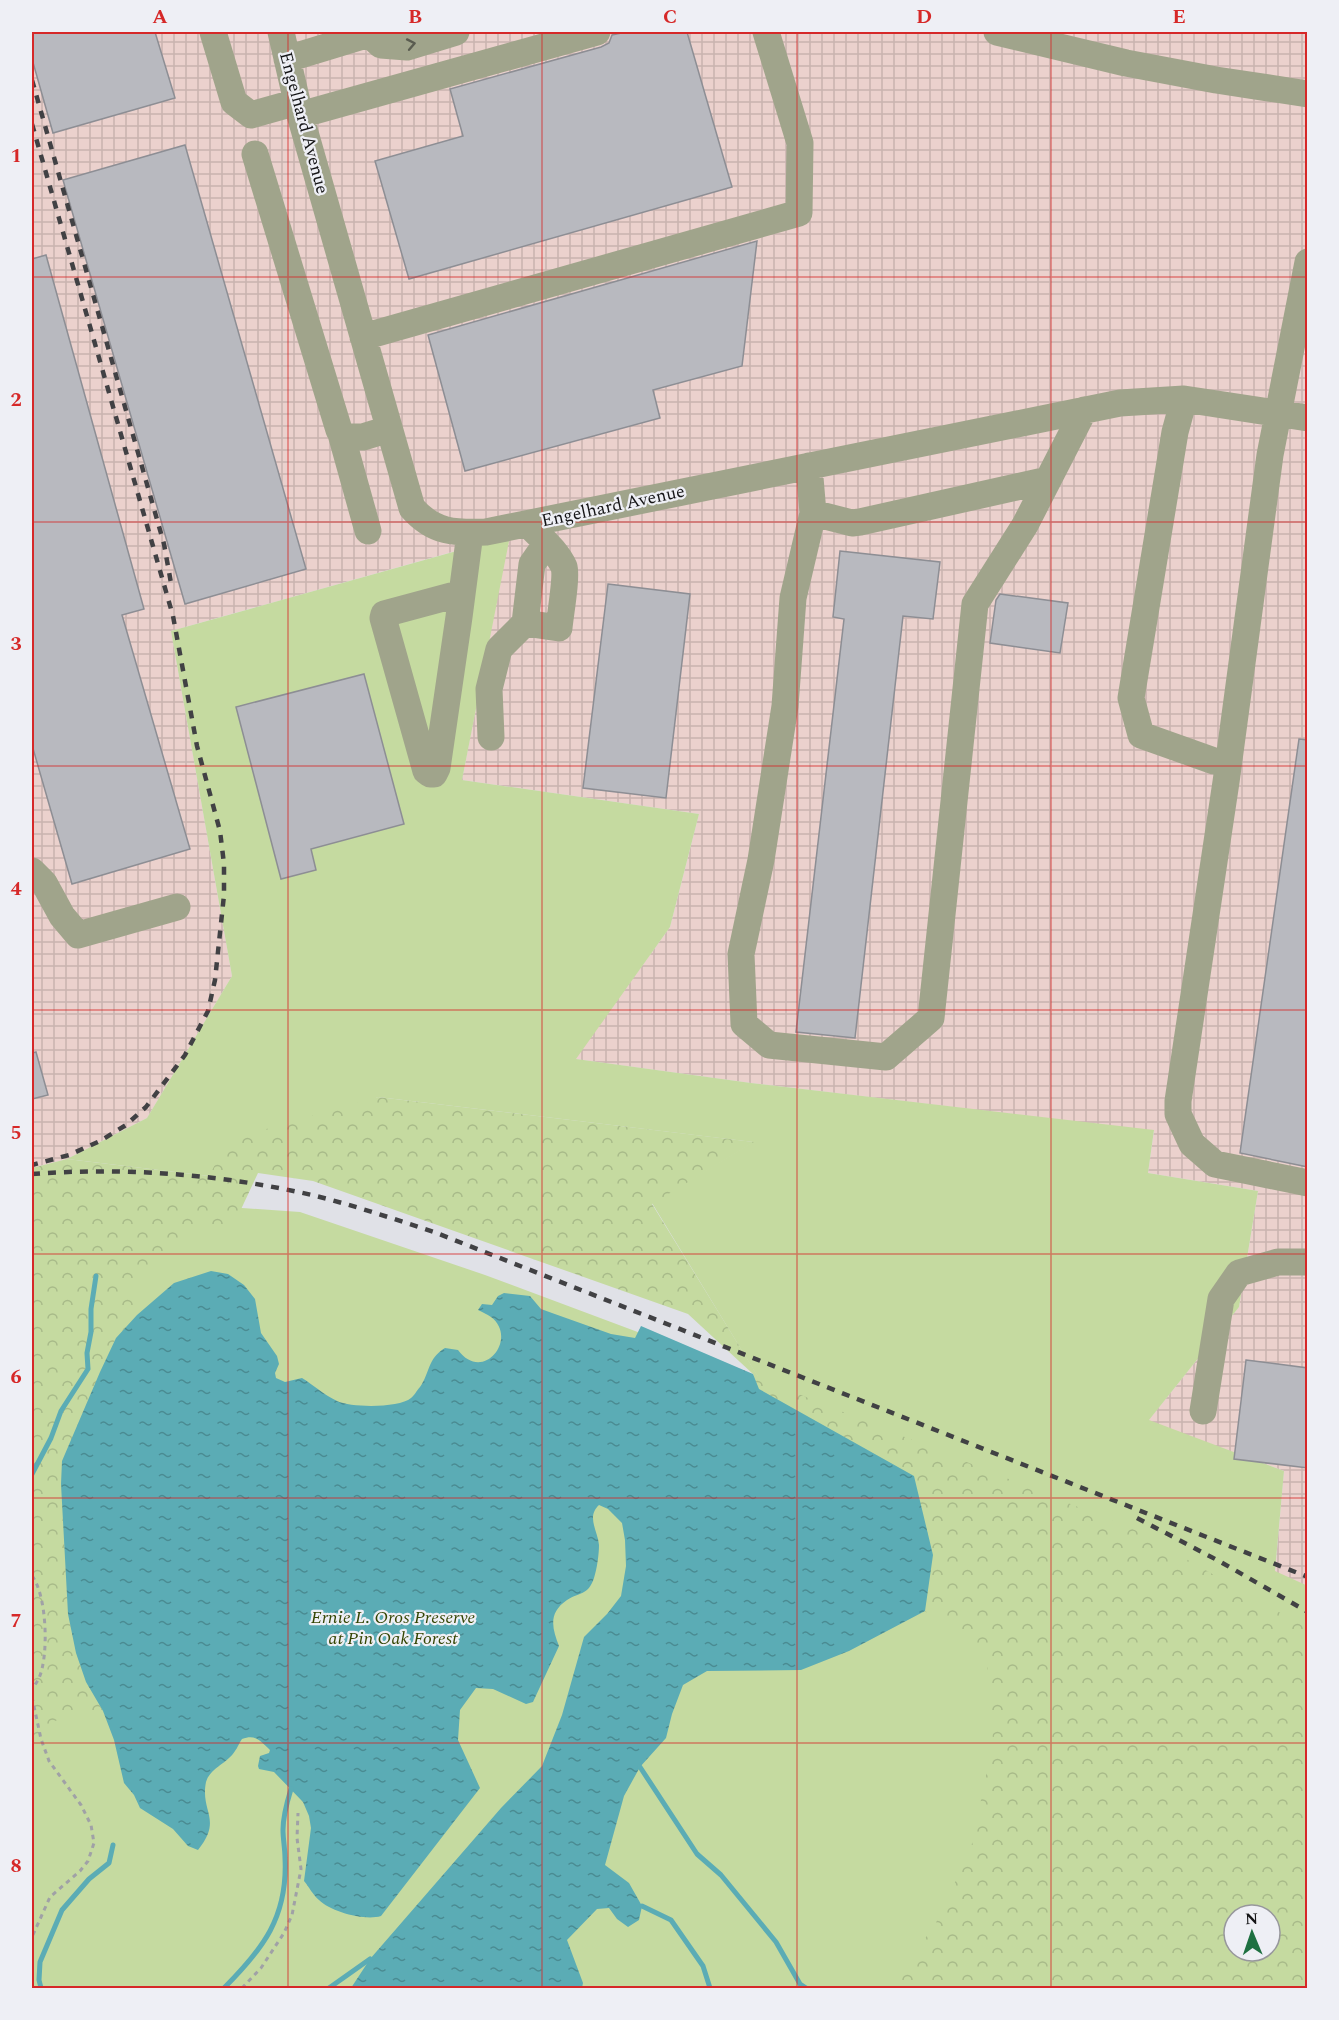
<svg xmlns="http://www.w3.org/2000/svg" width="1339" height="2020" viewBox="0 0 1339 2020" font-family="Spectral,serif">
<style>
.industrial{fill:url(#industrial-grid)}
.green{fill:#c5daa0;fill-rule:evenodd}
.forest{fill:url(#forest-crowns);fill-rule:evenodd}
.water{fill:url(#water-ripples)}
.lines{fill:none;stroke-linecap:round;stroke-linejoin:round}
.stream{stroke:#5bacb5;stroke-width:5}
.building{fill:#b8b9bf;stroke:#8d8e94;stroke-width:1.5}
.path{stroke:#a0a1a6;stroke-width:3;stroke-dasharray:4.5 4.5;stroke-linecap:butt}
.minor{stroke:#a0a48b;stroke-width:27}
.rail{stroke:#414144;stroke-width:4.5;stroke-dasharray:8 8;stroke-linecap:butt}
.oneway{stroke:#5a5c50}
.grid{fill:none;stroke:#d62828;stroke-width:1.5;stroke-opacity:0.55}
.labels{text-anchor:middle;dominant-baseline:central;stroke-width:4.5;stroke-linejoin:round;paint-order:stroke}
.street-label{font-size:18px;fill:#141416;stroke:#eeeff5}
.park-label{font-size:18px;font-style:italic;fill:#344502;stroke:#eeeff5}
.neatline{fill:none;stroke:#d62828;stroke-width:2}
.grid-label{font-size:20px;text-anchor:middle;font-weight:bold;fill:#d62828}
</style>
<defs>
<pattern id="industrial-grid" width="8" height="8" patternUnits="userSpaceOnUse" patternTransform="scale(1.5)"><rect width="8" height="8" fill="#ebd1cd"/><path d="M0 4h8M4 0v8" fill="none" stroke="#c9b3af"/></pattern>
<pattern id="forest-crowns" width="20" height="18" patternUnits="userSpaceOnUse" patternTransform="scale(1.5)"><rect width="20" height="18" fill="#c5daa0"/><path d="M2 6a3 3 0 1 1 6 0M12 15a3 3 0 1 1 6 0" fill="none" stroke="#a8ba89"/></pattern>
<pattern id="water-ripples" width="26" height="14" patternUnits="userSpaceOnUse" patternTransform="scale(1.5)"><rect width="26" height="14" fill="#5bacb5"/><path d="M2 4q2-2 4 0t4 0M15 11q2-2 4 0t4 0" fill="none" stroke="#4a8b92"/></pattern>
</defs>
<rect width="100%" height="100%" fill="#e0e1e7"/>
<path class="industrial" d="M 32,32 L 1307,32 L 1307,1586 L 1275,1572 L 1284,1471 L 1148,1421 L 1239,1307 L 1258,1191 L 1148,1173 L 1154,1131 L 751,1083 L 575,1059 L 670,927 L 699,814 L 462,780 L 509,536 L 171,631 L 232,976 L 147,1118 L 67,1159 L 32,1168 Z"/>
<path class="green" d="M 510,536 L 462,780 L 699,814 L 670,927 L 576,1059 L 751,1083 L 1154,1130 L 1148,1173 L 1258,1191 L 1239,1307 L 1149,1420 L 1284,1471 L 1275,1571 L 1308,1586 L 1307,1988 L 32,1988 L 32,1201 L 144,1201 L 300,1212 L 485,1275 L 758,1377 L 652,1203 L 753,1142 L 378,1097 L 209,1176 L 67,1159 L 147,1118 L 232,976 L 171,631 ZM 1234,1915 L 1270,1915 L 1270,1951 L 1234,1951 Z"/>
<path class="forest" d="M 378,1097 L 754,1142 L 652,1204 L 759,1378 L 1135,1530 L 1307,1628 L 1307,1988 L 885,1988 L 934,1927 L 971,1848 L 993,1742 L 986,1651 L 923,1610 L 914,1476 L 759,1389 L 753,1374 L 688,1314 L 313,1181 L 258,1173 L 236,1220 L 190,1235 L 137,1274 L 137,1315 L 116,1338 L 100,1372 L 61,1484 L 68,1614 L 76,1653 L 86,1682 L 103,1711 C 77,1715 46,1715 34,1742 L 32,1742 L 32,1168 L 67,1159 L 209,1176 L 228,1140 ZM 1234,1915 L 1270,1915 L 1270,1951 L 1234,1951 Z"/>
<path class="water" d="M 211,1271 L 228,1274 L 244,1285 L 255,1299 L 261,1333 L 277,1356 L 279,1364 L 275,1373 L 276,1378 L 285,1382 L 302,1378 C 315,1386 324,1395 337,1401 C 352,1408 399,1408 411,1398 C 414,1396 417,1390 420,1387 C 430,1373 427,1359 445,1348 L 458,1350 C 483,1384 519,1338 491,1317 C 487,1314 482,1312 478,1310 L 482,1304 L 492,1305 L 498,1296 L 504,1293 L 530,1296 L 541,1309 L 552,1313 L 611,1334 L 635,1338 L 641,1326 L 753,1374 L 759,1389 L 914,1476 L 933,1555 L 925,1611 L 849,1651 L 801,1670 L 707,1671 L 683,1685 L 672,1714 L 666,1738 L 640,1767 L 624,1796 L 605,1865 L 629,1883 L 642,1906 L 639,1920 L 628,1927 L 617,1919 L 609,1908 L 597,1909 L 567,1940 L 583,1983 L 582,1988 L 351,1988 L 370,1959 L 501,1808 L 542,1766 L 562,1715 L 584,1637 L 607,1614 L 621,1596 L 626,1566 L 625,1540 L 622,1523 L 608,1509 L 599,1505 C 586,1517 598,1531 599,1545 C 599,1554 597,1569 594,1578 C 588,1596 579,1592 567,1600 C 548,1613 552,1628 559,1646 L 533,1702 L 526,1704 L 493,1689 L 476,1688 L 460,1710 L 458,1740 L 480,1788 L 381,1916 C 365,1921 331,1912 319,1900 C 313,1895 309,1887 304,1881 L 311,1828 L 309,1816 L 303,1802 L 274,1772 L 259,1769 L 258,1766 L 260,1756 L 269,1753 L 270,1750 C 260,1741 256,1734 242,1739 C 239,1743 238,1747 235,1751 C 228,1763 210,1768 206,1782 C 200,1812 223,1819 198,1850 L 188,1846 L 173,1829 L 140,1808 L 134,1795 L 124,1783 L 114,1740 L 103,1711 L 86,1682 L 76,1653 L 68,1614 L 61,1484 L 62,1461 L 100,1372 L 116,1338 L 137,1315 L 174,1283 Z"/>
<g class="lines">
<path class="stream" d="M 32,1474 L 51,1438 L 61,1411 L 88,1369 L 87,1353 L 91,1332 L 91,1309 L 96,1276
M 640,1767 L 697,1854 L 721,1875 L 776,1942 L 800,1984 L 806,1988
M 642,1906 L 671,1920 L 703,1966 L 710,1988
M 41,1988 L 39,1980 L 40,1962 L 62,1910 L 89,1879 L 109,1863 L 113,1845
M 224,1988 C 263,1949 288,1917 285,1858 C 285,1849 283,1839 283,1830 C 283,1816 287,1802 291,1789
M 329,1988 L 370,1959"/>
</g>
<path class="building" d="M 32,32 L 155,32 L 175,98 L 53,133 L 32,59 Z
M 626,32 L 687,32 L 732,187 L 409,279 L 375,161 L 463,136 L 450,89 L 601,47 L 609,43 L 612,35 Z
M 185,145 L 306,569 L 185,604 L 63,180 Z
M 757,241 L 742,366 L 653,390 L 660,418 L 465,471 L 428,335 Z
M 46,255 L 144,609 L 122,615 L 190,849 L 72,884 L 32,745 L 32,259 Z
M 840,551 L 940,562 L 933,619 L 903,616 L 855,1038 L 796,1032 L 844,619 L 833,617 Z
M 608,584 L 690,594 L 666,798 L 583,788 Z
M 1000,594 L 1068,603 L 1060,653 L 990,643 L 996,600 Z
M 364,674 L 404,824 L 311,849 L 316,870 L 281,879 L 236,707 Z
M 1299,739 L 1308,740 L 1308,1167 L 1240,1153 Z
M 36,1052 L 48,1095 L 32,1099 L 32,1053 Z
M 1246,1360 L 1308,1368 L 1308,1468 L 1234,1459 Z"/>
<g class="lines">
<path class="path" d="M 32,1576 C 47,1595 49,1656 39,1678 C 37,1682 34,1686 32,1690
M 32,1697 L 41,1739 L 49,1761 L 81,1805 L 91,1825 L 94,1843 L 88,1861 L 80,1871 L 50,1897 L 32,1937
M 242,1988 L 261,1968 L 284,1933 L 292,1915 L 301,1869 L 297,1838 L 298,1813"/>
<path class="minor" d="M 213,32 L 234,102 L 251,115 L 297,102
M 281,32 L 300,115 L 412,508 C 434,533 455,533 486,532 L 1120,403 L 1184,399 L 1308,418
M 997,32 L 1126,63 L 1216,80 L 1308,94
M 369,34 L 381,45 L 407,47 L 456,32
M 287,59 L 369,34 L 371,32
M 300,115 L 597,32
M 255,154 L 339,430 L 345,437 L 363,437 L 389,429
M 1308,262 L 1270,455 L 1226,782 L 1178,1101 L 1178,1114 L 1192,1144 L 1215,1164 L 1308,1183
M 363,337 L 799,213 L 800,143 L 766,32
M 1184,399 L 1175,432 L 1131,698 L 1141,735 L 1214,761 L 1228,763
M 341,434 L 368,531
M 809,466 L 813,513 L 793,598 L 785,706 L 761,860 L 741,954 L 744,1024 L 769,1045 L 886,1057 L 931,1018 L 975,604 L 1025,525 L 1084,410
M 813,513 L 852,523 L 860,522 L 1048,480
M 528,524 C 540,537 557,551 564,567 C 567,577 560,616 559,628 L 525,623 L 532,564 L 546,544
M 462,593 L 384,614 L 383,618 L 426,771 L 430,774 L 434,774 L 437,768 L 459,617 L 470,533
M 491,737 L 489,689 L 499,649 L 525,623
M 32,871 L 44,883 L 62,916 L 78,935 L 177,907
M 1203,1411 L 1221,1299 L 1239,1273 L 1278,1262 L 1308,1262"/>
<path class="rail" d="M 32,80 L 164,544 L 171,583
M 32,124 L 173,616 L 197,746 L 220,831 L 224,864 L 224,895 L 215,980 L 208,1011 L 185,1055 L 146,1107 L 126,1125 L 100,1141 L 69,1155 L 32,1165
M 32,1174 C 125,1167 220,1174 312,1195 C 353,1205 394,1219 434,1232 L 1308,1577
M 1137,1518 L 1219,1561 L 1308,1612"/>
</g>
<defs><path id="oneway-chevron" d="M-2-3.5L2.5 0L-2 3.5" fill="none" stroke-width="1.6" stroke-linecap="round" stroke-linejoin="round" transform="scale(1.5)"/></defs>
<use class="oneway" href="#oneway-chevron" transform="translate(411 44) rotate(-11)"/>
<path class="grid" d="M 288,32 L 288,1988M 542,32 L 542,1988M 797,32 L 797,1988M 1051,32 L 1051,1988M 32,277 L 1308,277M 32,522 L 1308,522M 32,766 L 1308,766M 32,1010 L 1308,1010M 32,1254 L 1308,1254M 32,1498 L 1308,1498M 32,1743 L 1308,1743"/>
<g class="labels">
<g class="street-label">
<text transform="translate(304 123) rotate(75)">Engelhard Avenue</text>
<text transform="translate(613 506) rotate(-12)">Engelhard Avenue</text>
</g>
<g class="park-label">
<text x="393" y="1617">Ernie L. Oros Preserve<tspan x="393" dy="21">at Pin Oak Forest</tspan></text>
</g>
</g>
<rect width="1339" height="2020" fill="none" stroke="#eeeff5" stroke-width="66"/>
<g transform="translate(1252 1933) rotate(358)"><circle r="28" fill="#eeeff5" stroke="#97979c" stroke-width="1.5"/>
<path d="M0-4.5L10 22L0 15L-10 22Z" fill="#1e7041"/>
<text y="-9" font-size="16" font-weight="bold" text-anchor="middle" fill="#141416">N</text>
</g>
<rect x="33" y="33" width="1273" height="1954" class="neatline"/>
<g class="grid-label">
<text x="160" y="23">A</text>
<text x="415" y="23">B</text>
<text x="670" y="23">C</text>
<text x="924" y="23">D</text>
<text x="1179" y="23">E</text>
<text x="16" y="162">1</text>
<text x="16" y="406">2</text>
<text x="16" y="650">3</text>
<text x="16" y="895">4</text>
<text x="16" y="1139">5</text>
<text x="16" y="1383">6</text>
<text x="16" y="1627">7</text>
<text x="16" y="1872">8</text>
</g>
</svg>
